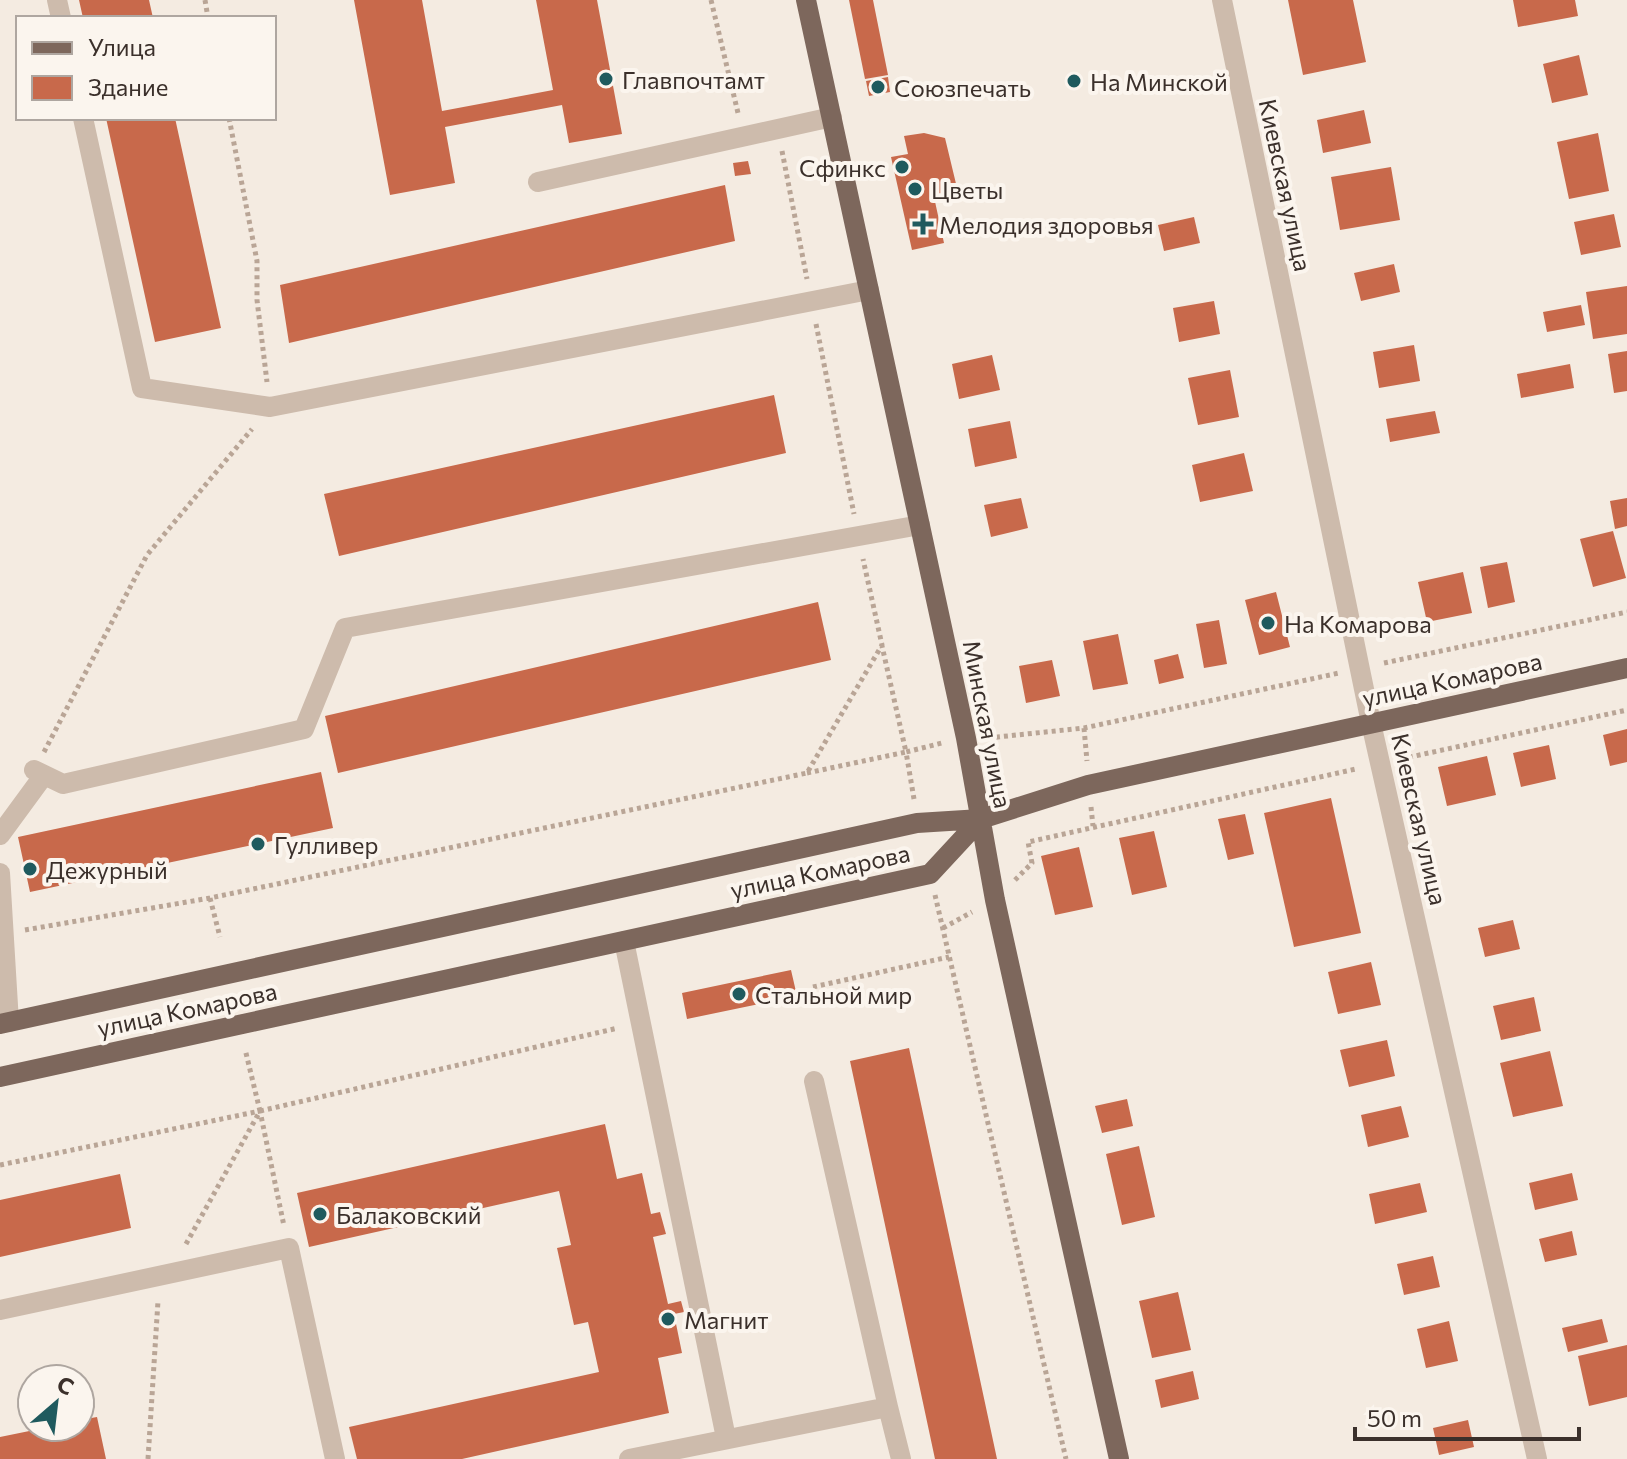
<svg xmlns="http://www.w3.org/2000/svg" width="1627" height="1459" viewBox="0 0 1627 1459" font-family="Commissioner,sans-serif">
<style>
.building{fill:#c8694b}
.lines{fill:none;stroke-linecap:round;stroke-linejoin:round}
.path{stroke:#b9a596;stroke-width:5;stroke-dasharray:4 4;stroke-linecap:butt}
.minor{stroke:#cdbbac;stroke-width:20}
.major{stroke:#7d675c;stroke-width:20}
.poi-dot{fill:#1f5a5e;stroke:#fbf5ee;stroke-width:3}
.labels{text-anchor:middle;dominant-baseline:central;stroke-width:8;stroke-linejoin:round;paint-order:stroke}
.poi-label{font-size:24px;fill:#3b302b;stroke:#fbf5ee;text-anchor:start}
.street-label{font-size:24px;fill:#3b302b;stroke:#fbf5ee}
</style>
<rect width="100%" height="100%" fill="#f4ebe1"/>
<path class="building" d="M 79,0 L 149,0 L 153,18 L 83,18 Z
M 354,0 L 422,0 L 442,111 L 553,90 L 536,0 L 597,0 L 622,134 L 569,143 L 562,105 L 445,127 L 455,183 L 390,195 Z
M 849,0 L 873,0 L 888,75 L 865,79 Z
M 1288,0 L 1353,0 L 1366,62 L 1303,75 Z
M 1513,0 L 1575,0 L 1578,16 L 1518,27 Z
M 1579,55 L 1588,95 L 1552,103 L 1543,64 Z
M 888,77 L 890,92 L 869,96 L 866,81 Z
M 1364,110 L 1371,143 L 1323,153 L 1317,120 Z
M 106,118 L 175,118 L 221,328 L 155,342 Z
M 924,133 L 945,138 L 958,192 L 934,197 L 944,243 L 912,250 L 891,157 L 908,154 L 904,136 Z
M 1598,133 L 1609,191 L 1569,199 L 1557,142 Z
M 748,161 L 751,174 L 735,176 L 733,163 Z
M 1391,167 L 1400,220 L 1340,230 L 1331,177 Z
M 725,185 L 735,241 L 289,343 L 280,285 Z
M 1614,214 L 1621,247 L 1581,255 L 1574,222 Z
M 1194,217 L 1200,243 L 1164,251 L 1158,225 Z
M 1394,264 L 1400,292 L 1361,301 L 1354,273 Z
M 1627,286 L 1627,334 L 1593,339 L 1586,292 Z
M 1214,301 L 1220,334 L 1179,342 L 1173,308 Z
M 1581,305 L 1585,325 L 1547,332 L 1543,312 Z
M 1414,345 L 1420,381 L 1379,388 L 1373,352 Z
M 1627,351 L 1627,391 L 1614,393 L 1608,354 Z
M 992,355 L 1000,390 L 959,399 L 952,364 Z
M 1570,364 L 1574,388 L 1521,398 L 1517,374 Z
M 1230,370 L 1239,417 L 1198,425 L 1188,378 Z
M 774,395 L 786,453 L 339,556 L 324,494 Z
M 1435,411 L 1440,433 L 1390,442 L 1386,419 Z
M 1010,421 L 1017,458 L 975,467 L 968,429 Z
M 1244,453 L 1253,491 L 1200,502 L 1192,465 Z
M 1021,498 L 1028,528 L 991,537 L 984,505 Z
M 1627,498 L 1627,526 L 1615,529 L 1610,501 Z
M 1613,531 L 1626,578 L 1593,587 L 1580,539 Z
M 1507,562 L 1515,602 L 1488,608 L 1480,567 Z
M 1463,572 L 1472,613 L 1427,622 L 1418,582 Z
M 1276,592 L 1290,647 L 1259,655 L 1245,600 Z
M 818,602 L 831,660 L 338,773 L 325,716 Z
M 1219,620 L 1227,664 L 1204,668 L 1196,624 Z
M 1118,634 L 1128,684 L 1093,690 L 1083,641 Z
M 1178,654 L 1184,678 L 1159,684 L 1154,660 Z
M 1052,660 L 1060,696 L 1026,703 L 1019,666 Z
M 1627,729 L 1627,762 L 1610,766 L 1603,735 Z
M 1549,745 L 1556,779 L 1521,787 L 1513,753 Z
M 1487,756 L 1496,795 L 1447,806 L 1438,767 Z
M 321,772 L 333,828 L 30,892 L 18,837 Z
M 1331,798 L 1361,933 L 1294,947 L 1264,813 Z
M 1245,814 L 1254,854 L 1228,860 L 1218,819 Z
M 1154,831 L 1167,887 L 1132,895 L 1119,838 Z
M 1079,847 L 1093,907 L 1055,915 L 1041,856 Z
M 1513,920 L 1520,949 L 1485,957 L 1478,928 Z
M 1371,962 L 1381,1005 L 1338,1014 L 1328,972 Z
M 791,970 L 797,996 L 687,1019 L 682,993 Z
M 1534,997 L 1541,1031 L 1501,1040 L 1493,1006 Z
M 1387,1040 L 1395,1076 L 1349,1087 L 1340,1050 Z
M 909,1048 L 997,1459 L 935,1459 L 850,1061 Z
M 1550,1051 L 1563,1106 L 1513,1117 L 1500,1063 Z
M 1127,1099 L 1133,1126 L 1102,1133 L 1095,1106 Z
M 1401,1106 L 1409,1137 L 1368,1147 L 1361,1115 Z
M 605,1124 L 617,1179 L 642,1173 L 651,1214 L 660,1212 L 666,1234 L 653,1237 L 668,1304 L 681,1301 L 684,1312 L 674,1314 L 682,1353 L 658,1358 L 669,1413 L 462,1459 L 357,1459 L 349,1427 L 599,1372 L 588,1322 L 574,1325 L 557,1248 L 571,1245 L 559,1191 L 309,1247 L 297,1193 Z
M 1139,1146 L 1155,1217 L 1122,1225 L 1106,1154 Z
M 1572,1173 L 1578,1200 L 1535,1210 L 1529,1183 Z
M 120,1174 L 131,1228 L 0,1257 L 0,1200 Z
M 1420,1183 L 1427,1212 L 1375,1224 L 1369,1194 Z
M 1572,1231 L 1577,1255 L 1545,1262 L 1539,1239 Z
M 1433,1256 L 1440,1287 L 1404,1295 L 1397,1264 Z
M 1178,1292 L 1191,1350 L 1152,1358 L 1139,1301 Z
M 1602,1319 L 1608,1342 L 1568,1352 L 1562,1328 Z
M 1449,1321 L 1458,1361 L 1426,1368 L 1417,1329 Z
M 1627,1345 L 1627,1397 L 1589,1406 L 1578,1356 Z
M 1193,1371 L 1199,1399 L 1161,1408 L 1155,1380 Z
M 97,1417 L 106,1459 L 0,1459 L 0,1437 L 49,1427 L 80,1427 L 80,1420 Z
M 1468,1420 L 1474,1447 L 1439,1455 L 1433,1428 Z"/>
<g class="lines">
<path class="path" d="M 205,0 L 208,18
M 711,0 L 738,113
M 229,118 L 257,261 L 257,300 L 267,382
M 782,151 L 807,279
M 816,324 L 854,514
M 1384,663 L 1627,612
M 1084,728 L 1087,761
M 988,738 L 1084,728 L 1339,673
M 44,752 L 147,555 L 252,429
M 1401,759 L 1627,710
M 807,773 L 906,752 L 882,646
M 914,799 L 906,752 L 942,743
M 1091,807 L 1093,826
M 1015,880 L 1032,863 L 1028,842 L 1356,769
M 935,895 L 1066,1459
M 210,898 L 220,937
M 943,928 L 972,912
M 25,930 L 210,898 L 807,773 L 882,645 L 863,559
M 813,987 L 949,957
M 260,1111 L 618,1028
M 0,1165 L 260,1111 L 284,1226
M 186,1244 L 260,1111 L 245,1049
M 148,1459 L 158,1301"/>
<path class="minor" d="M 57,0 L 61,18
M 1222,0 L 1371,723 L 1537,1459
M 83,118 L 142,388 L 270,407 L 869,290
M 538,182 L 832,117
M 34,770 L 63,784 L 304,729 L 345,628 L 920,525
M 0,835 L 44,775
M 0,873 L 9,1022
M 624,941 L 726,1438
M 814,1081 L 888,1407
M 0,1310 L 289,1248 L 335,1459
M 629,1459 L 888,1407 L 901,1459"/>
<path class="major" d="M 806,0 L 966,738 L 995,900 L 1119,1459
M 0,1024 L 917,823 L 981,819
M 0,1077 L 930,874 L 981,819 L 1088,785 L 1627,668"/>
</g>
<g class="poi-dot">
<circle cx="606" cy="79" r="8"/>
<circle cx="1074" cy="81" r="8"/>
<circle cx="878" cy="87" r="8"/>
<circle cx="902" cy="167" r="8"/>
<circle cx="915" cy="189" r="8"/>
<path d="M919 212h8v8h8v8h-8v8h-8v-8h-8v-8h8z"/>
<circle cx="1268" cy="623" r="8"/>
<circle cx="258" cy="844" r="8"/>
<circle cx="30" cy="869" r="8"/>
<circle cx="739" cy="994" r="8"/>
<circle cx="320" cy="1214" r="8"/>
<circle cx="668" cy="1319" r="8"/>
</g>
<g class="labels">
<g class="poi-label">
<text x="622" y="79">Главпочтамт</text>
<text x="1090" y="81">На Минской</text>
<text x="894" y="87">Союзпечать</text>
<text x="886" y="167" text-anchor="end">Сфинкс</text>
<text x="931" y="189">Цветы</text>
<text x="939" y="224">Мелодия здоровья</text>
<text x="1284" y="623">На Комарова</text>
<text x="274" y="844">Гулливер</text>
<text x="46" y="869">Дежурный</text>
<text x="755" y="994">Стальной мир</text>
<text x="336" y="1214">Балаковский</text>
<text x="684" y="1319">Магнит</text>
</g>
<g class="street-label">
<text transform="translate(1286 185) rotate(78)">Киевская улица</text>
<text transform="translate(1452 679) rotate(-12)">улица Комарова</text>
<text transform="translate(988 724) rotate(79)">Минская улица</text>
<text transform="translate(1420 819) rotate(77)">Киевская улица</text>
<text transform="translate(820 871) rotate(-12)">улица Комарова</text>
<text transform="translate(187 1009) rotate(-12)">улица Комарова</text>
</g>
</g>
<rect x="16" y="16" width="260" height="104" fill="#fbf5ee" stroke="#aea6a0" stroke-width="2"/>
<rect x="32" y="42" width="40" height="12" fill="#7d675c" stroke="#aea6a0" stroke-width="2"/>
<text x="88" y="56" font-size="24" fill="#3b302b">Улица</text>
<rect x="32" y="76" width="40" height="24" fill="#c8694b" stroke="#aea6a0" stroke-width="2"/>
<text x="88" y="96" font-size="24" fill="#3b302b">Здание</text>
<g transform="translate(56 1403) rotate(28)"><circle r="38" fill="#fbf5ee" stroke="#aea6a0" stroke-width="2"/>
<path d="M0-6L14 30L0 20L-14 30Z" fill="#1f5a5e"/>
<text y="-12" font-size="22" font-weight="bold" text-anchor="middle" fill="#3b302b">С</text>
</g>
<path d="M1355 1427v12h224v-12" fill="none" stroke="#3b302b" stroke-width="4"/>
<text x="1367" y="1427" font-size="24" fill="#3b302b" stroke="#fbf5ee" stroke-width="6" paint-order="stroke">50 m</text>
</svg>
